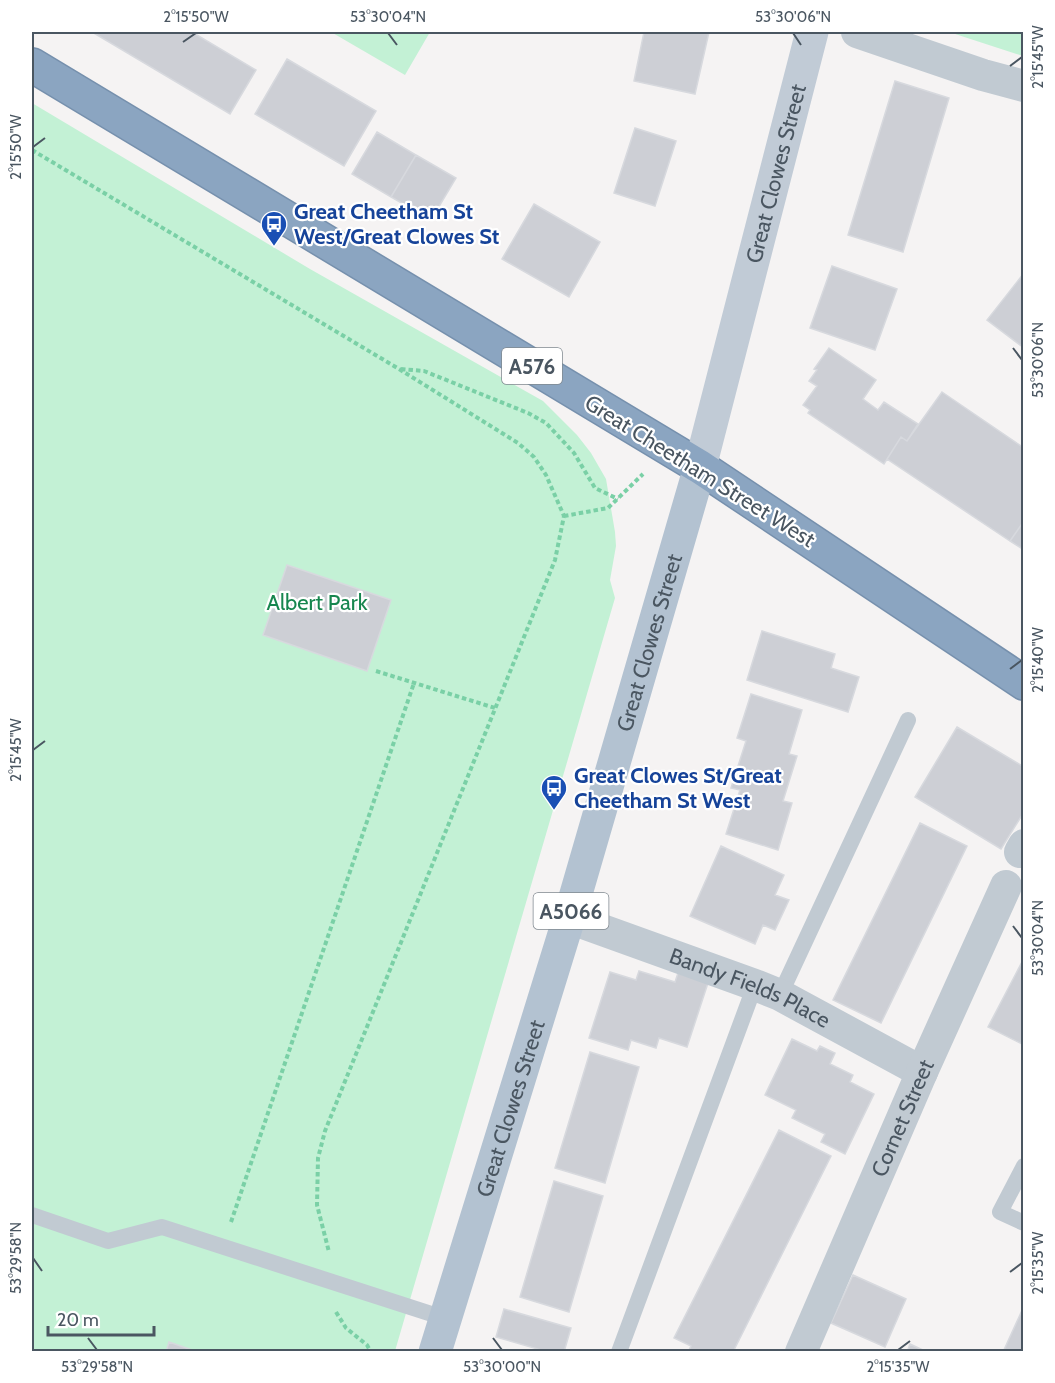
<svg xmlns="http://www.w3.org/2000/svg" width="1055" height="1383" viewBox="0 0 1055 1383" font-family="Cabin,sans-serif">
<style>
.green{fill:#c3f1d5}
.building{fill:#cdcfd5;stroke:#d7d9de;stroke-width:1.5}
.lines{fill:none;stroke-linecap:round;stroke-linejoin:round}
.highway-casing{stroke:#7690ad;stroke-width:36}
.path{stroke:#7ad0a6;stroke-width:4;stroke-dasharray:4.5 3;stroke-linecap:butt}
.lane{stroke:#c1cad2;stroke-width:16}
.street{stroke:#c1cad2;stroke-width:32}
.secondary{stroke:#c1cbd6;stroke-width:33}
.primary{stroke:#b3c2d1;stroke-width:33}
.highway{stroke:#8ba5c1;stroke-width:33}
.ticks{fill:none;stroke:#4a5661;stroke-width:2}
.labels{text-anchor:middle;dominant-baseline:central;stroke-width:4.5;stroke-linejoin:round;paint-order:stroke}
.shield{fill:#fff;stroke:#808990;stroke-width:1.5}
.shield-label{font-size:21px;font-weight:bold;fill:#4a5661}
.street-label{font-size:22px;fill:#4a5661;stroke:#fff}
.transit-label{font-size:22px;font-weight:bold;fill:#164399;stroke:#fff;text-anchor:start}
.park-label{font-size:22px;fill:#17864f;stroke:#fff}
.neatline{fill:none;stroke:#4a5661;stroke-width:2}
.ticks-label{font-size:15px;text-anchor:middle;fill:#4a5661}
</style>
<rect width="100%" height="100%" fill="#f5f3f3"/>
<path class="green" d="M 331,32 L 430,32 L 405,75 Z
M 949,32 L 1023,32 L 1023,56 Z
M 32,103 L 310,269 L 543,401 L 577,435 L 591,453 L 606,479 L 615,532 L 616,546 L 610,580 L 615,598 L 395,1351 L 32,1352 Z"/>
<path class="building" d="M 92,32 L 192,32 L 256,70 L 230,114 Z
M 644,32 L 709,32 L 695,94 L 634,81 Z
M 287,59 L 376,111 L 344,166 L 255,114 Z
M 895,81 L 949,98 L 903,252 L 848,235 Z
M 635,128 L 676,141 L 655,206 L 614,193 Z
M 377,132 L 416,155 L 391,197 L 352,174 Z
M 416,155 L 456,178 L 431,220 L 391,197 Z
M 534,204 L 600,242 L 569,297 L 502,259 Z
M 832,266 L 897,289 L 875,350 L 810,328 Z
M 1024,273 L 1024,348 L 987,320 Z
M 829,348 L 876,380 L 863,399 L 878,410 L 884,402 L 918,424 L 907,441 L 901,437 L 884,464 L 808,413 L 810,410 L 803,405 L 817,386 L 809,381 L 817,370 L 814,369 Z
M 942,392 L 1024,448 L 1024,521 L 1010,541 L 887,459 L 901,437 L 907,441 Z
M 1024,521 L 1024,550 L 1010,541 Z
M 287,565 L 391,600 L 367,671 L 263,635 Z
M 762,631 L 835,654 L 831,668 L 859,677 L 848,712 L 747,680 Z
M 751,694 L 802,710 L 789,754 L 797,756 L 783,801 L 792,803 L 778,850 L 726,834 L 740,790 L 731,788 L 746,741 L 737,738 Z
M 957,727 L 1024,767 L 1024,812 L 1001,849 L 915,797 Z
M 920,823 L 967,846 L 881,1023 L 833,1000 Z
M 721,846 L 784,875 L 775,895 L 789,900 L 775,930 L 763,925 L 755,944 L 690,916 Z
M 1024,958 L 1024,1045 L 988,1027 Z
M 639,971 L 675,982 L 678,973 L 708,983 L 687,1047 L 659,1038 L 656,1048 L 631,1040 L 628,1050 L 589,1038 L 610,972 L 636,980 Z
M 792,1039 L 817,1051 L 820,1046 L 835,1053 L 830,1064 L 853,1075 L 850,1082 L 874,1094 L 845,1154 L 821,1142 L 825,1134 L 792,1118 L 796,1110 L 765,1095 Z
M 590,1052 L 639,1067 L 605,1183 L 555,1168 Z
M 779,1130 L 831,1156 L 733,1352 L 688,1352 L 691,1346 L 674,1338 Z
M 554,1181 L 603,1196 L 569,1312 L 520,1297 Z
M 853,1275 L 906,1299 L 885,1347 L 831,1323 Z
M 1024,1306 L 1024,1352 L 1003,1352 Z
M 504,1309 L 571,1328 L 564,1352 L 548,1352 L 496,1337 Z
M 169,1342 L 198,1352 L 166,1352 Z
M 910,1344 L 927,1352 L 907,1352 Z"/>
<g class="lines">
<g class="highway-casing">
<path id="highway" d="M 32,65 L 700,467 L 1024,683"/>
</g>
<path class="path" d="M 32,150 L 399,369 L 518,443 L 534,457 L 546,475 L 564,516 L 555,560 L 325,1131 L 318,1158 L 317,1205 L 329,1252
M 401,369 L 424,371 L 528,413 L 546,423 L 574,453 L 595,488 L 618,499
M 564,516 L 608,508 L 643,474
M 376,671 L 495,708
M 231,1222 L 414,683
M 336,1312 L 346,1328 L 367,1345 L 371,1352"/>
<path class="lane" d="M 780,995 L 908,720
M 1024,1166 L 1000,1212 L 1024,1223
M 32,1215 L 108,1241 L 162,1227 L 444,1318
M 619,1352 L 755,985"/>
<g class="street">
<path d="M 857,32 L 983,75 L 1024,86"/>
<path d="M 1020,852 L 1024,845"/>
<path id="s1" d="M 569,918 L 755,985 L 780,995 L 922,1072"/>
<path id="s2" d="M 801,1352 L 922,1072 L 1006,886"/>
</g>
<path class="secondary" id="s3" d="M 700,467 L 812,32"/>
<path class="primary" id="s4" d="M 435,1352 L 569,918 L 700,467"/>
<use href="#highway" class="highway"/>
</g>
<path class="ticks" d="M 388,33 L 397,45M 793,33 L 801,45M 183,42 L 196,33M 1010,66 L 1022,57M 33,147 L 45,138M 1013,348 L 1022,360M 1010,669 L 1022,660M 33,750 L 45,741M 1013,926 L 1022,938M 33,1258 L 42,1271M 1010,1272 L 1022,1263M 88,1338 L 97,1350M 493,1338 L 502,1350M 898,1350 L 910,1341"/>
<defs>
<g id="bus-pin" transform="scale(1.35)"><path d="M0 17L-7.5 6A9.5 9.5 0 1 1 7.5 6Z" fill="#1a4fb4" stroke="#fff"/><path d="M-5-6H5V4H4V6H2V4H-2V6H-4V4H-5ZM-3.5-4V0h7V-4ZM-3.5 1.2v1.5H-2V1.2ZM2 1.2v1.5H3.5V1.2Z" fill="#fff"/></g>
</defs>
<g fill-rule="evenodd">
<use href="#bus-pin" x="274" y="224"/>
<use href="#bus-pin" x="554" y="788"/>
</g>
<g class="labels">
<g class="shield">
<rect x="502" y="348" width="60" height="36" rx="4.5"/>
<rect x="533.5" y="893" width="75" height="36" rx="4.5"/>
</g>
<g class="shield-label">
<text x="532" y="366">A576</text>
<text x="571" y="911">A5066</text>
</g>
<g class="street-label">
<text stroke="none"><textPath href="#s3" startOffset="303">Great Clowes Street</textPath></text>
<text transform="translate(700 471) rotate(32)">Great Cheetham Street West</text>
<text stroke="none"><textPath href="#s4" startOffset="741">Great Clowes Street</textPath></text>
<text stroke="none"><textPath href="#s1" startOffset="194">Bandy Fields Place</textPath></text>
<text stroke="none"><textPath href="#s4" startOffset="255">Great Clowes Street</textPath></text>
<text stroke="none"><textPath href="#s2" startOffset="255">Cornet Street</textPath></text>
</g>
<g class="transit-label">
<text x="294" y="211">Great Cheetham St<tspan x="294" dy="25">West/Great Clowes St</tspan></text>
<text x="574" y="775">Great Clowes St/Great<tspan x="574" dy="25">Cheetham St West</tspan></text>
</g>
<g class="park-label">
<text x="317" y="602">Albert Park</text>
</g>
</g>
<rect width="1055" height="1383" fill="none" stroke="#ffffff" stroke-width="66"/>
<path d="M48 1326v9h106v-9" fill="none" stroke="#4a5661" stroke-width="3"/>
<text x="57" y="1326" font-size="18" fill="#4a5661" stroke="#ffffff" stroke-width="4.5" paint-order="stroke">20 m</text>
<rect x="33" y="33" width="989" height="1317" class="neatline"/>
<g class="ticks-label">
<text x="196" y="22">2°15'50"W</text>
<text x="388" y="22">53°30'04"N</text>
<text x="793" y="22">53°30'06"N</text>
<text transform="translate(1038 57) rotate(-90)" y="5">2°15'45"W</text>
<text transform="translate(16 147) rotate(-90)" y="5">2°15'50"W</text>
<text transform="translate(1038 360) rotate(-90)" y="5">53°30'06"N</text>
<text transform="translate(1038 660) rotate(-90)" y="5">2°15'40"W</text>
<text transform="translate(16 750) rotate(-90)" y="5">2°15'45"W</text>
<text transform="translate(1038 938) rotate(-90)" y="5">53°30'04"N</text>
<text transform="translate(16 1258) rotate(-90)" y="5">53°29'58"N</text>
<text transform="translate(1038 1263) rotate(-90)" y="5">2°15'35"W</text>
<text x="97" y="1372">53°29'58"N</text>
<text x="502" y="1372">53°30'00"N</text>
<text x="898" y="1372">2°15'35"W</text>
</g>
</svg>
